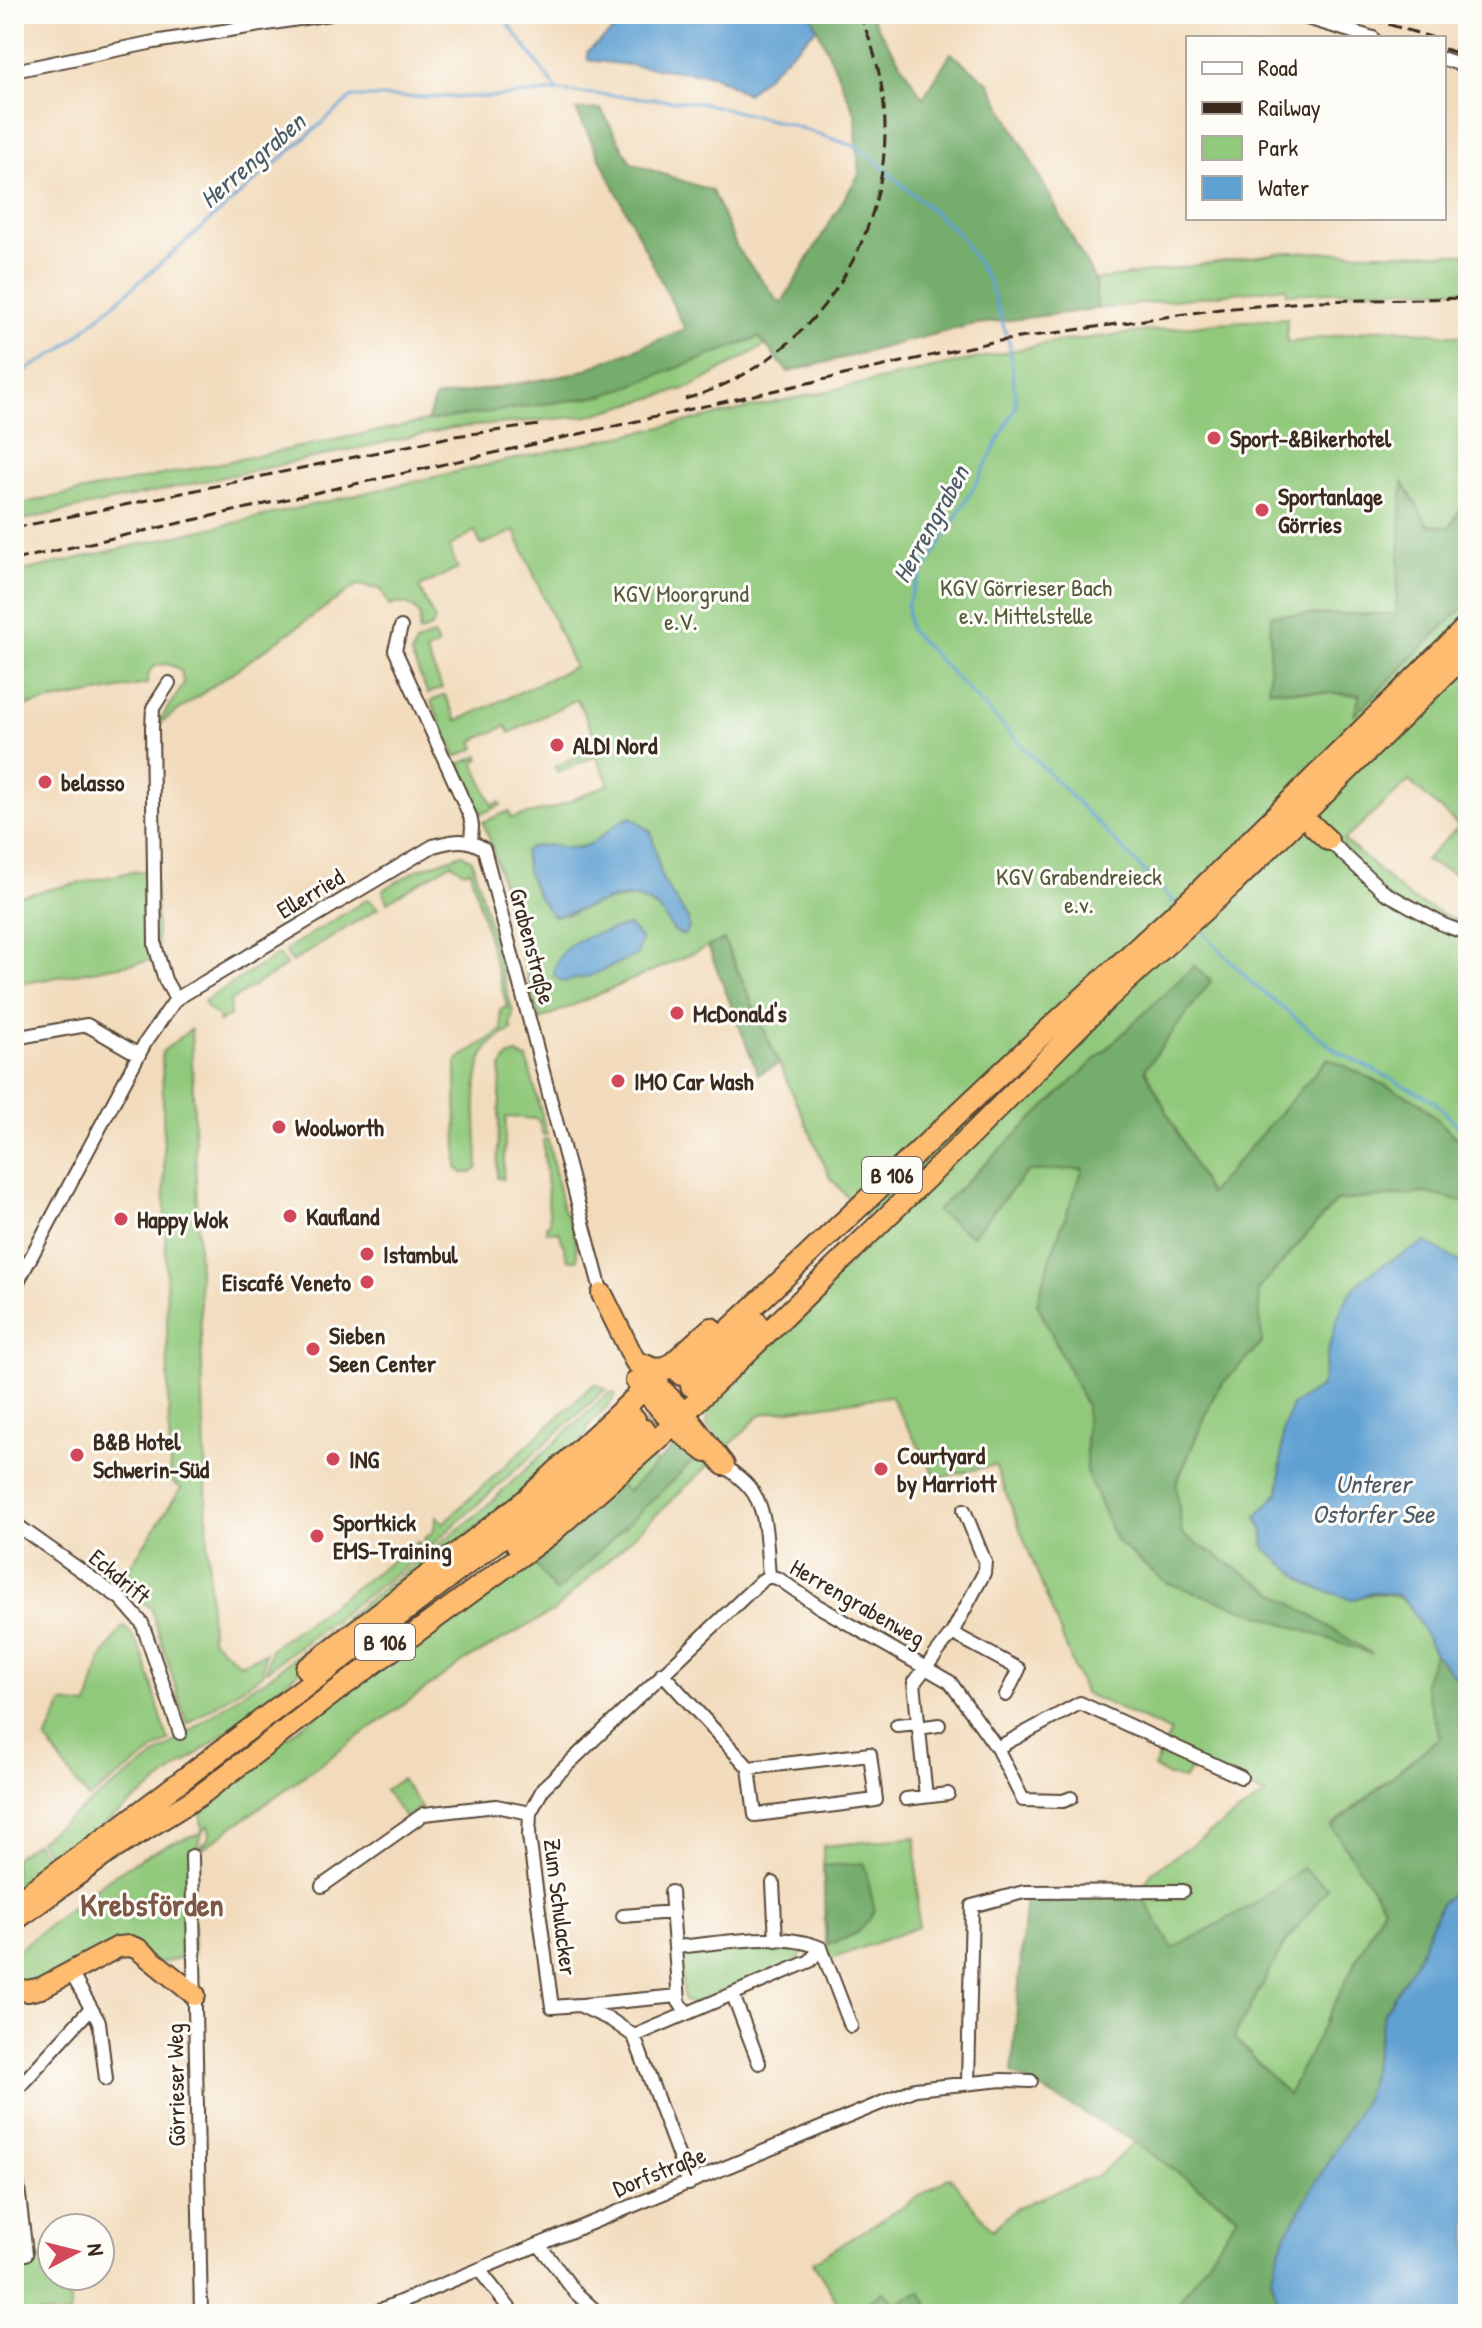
<svg xmlns="http://www.w3.org/2000/svg" width="1482" height="2328" viewBox="0 0 1482 2328" font-family="'Patrick Hand',sans-serif">
<style>
.green{fill:#91c97c;stroke:#667a4d;stroke-width:2;fill-rule:evenodd}
.forest{fill:#74ad6c;stroke:#586c45;stroke-width:2}
.water{fill:#60a1d3;stroke:#4e6678;stroke-width:2}
.lines{fill:none;stroke-linecap:round;stroke-linejoin:round}
.stream{stroke:#60a1d3;stroke-width:3}
.trunk-tunnel{stroke:#cdb89c;stroke-width:20;stroke-dasharray:20 10;stroke-linecap:butt}
.minor-casing{stroke:#564536;stroke-width:16}
.trunk-casing{stroke:#564536;stroke-width:24}
.minor{stroke:#fff;stroke-width:12}
.trunk{stroke:#fdbc70;stroke-width:20}
.rail{stroke:#3b2a1e;stroke-width:3;stroke-dasharray:12 6;stroke-linecap:butt}
.poi-dot{fill:#d1495b;stroke:#fdfcf7;stroke-width:3}
.labels{text-anchor:middle;dominant-baseline:central;stroke-width:6;stroke-linejoin:round;paint-order:stroke}
.shield{fill:#fdfcf7;stroke:#75695f;stroke-width:2}
.shield-label{font-size:22px;font-weight:bold;fill:#3b2a1e}
.poi-label{font-size:24px;font-weight:bold;fill:#3b2a1e;stroke:#fdfcf7;text-anchor:start}
.park-label{font-size:24px;fill:#555a3a;stroke:#fdfcf7}
.street-label{font-size:24px;fill:#3b2a1e;stroke:#fdfcf7}
.water-label{font-size:26px;font-style:italic;fill:#4a5a66;stroke:#fdfcf7}
.district-label{font-size:32px;font-weight:bold;fill:#7d5847;stroke:#fdfcf7}
</style>
<rect width="100%" height="100%" fill="#fdfcf7"/>
<filter id="ink" filterUnits="userSpaceOnUse"><feTurbulence type="fractalNoise" baseFrequency=".0125" numOctaves="2"/><feDisplacementMap in="SourceGraphic" scale="16" xChannelSelector="R" yChannelSelector="G"/><feConvolveMatrix kernelMatrix="1 2 1 2 8 2 1 2 1" color-interpolation-filters="sRGB"/></filter>
<filter id="wash" filterUnits="userSpaceOnUse"><feTurbulence type="fractalNoise" baseFrequency=".006" numOctaves="4" result="noise"/><feDisplacementMap in="SourceGraphic" scale="32" xChannelSelector="R" yChannelSelector="G"/><feGaussianBlur stdDeviation="1.8" result="paint"/><feColorMatrix in="noise" values="0 0 0 0 0 0 0 0 0 0 0 0 0 0 0 0 0 1.4 0 .05"/><feComposite in="paint" operator="in"/></filter>
<g filter="url(#wash)">
<rect width="100%" height="100%" fill="#f2dbbc"/>
<path class="green" d="M 1286,252 L 1468,254 L 1468,290 L 1401,289 L 1286,294 L 1286,287 L 1097,309 L 1095,280 Z
M 1287,318 L 1287,343 L 1386,328 L 1468,337 L 1468,496 L 1450,527 L 1428,525 L 1404,484 L 1396,614 L 1271,615 L 1269,689 L 1360,695 L 1356,713 L 1468,602 L 1468,879 L 1424,861 L 1459,826 L 1409,781 L 1344,840 L 1411,899 L 1468,926 L 1468,1149 L 1418,1101 L 1209,1194 L 1145,1069 L 1211,981 L 1194,966 L 936,1211 L 972,1235 L 1028,1171 L 1084,1168 L 1053,1250 L 1037,1303 L 1087,1407 L 1086,1471 L 1117,1542 L 1368,1652 L 1182,1534 L 1176,1484 L 1217,1389 L 1262,1343 L 1258,1290 L 1336,1201 L 1426,1193 L 1468,1203 L 1468,1267 L 1455,1260 L 1331,1337 L 1321,1387 L 1281,1482 L 1279,1493 L 1257,1516 L 1263,1531 L 1265,1549 L 1352,1599 C 1409,1581 1413,1611 1435,1654 L 1424,1682 L 1440,1737 L 1332,1826 L 1384,1906 L 1288,2096 L 1234,2037 L 1285,1943 L 1257,1902 L 1172,1950 L 1140,1892 L 1152,1872 L 1265,1795 L 1195,1763 L 1184,1779 L 1169,1776 L 1154,1768 L 1171,1732 L 1084,1693 L 995,1465 L 937,1478 L 890,1396 L 761,1414 L 726,1449 L 707,1425 L 707,1403 L 879,1234 L 830,1177 L 724,940 L 539,1020 L 492,846 L 483,822 L 509,811 L 511,818 L 554,808 L 609,784 L 596,756 L 558,773 L 555,767 L 599,746 L 577,699 L 510,733 L 506,726 L 473,741 L 476,748 L 456,757 L 431,701 L 445,695 L 457,721 L 574,667 L 515,531 L 481,545 L 475,531 L 449,547 L 458,569 L 419,587 L 435,621 L 431,628 L 419,633 L 420,616 C 412,605 403,600 389,606 L 381,589 L 357,585 L 156,726 L 184,684 L 181,671 C 167,659 146,663 147,684 L 14,708 L 14,573 L 469,469 L 1048,343 L 1218,323 ZM 632,817 L 651,832 L 662,879 L 688,919 L 666,919 L 661,910 L 637,897 L 601,902 L 567,915 L 548,911 L 531,883 L 529,847 C 549,845 570,851 588,845 C 605,840 614,821 632,817 Z
M 759,337 L 766,345 L 691,387 L 588,416 L 452,428 L 14,522 L 14,505 L 427,421 L 606,395 Z
M 433,635 L 438,645 L 426,652 L 442,688 L 428,694 L 411,655 L 416,643 Z
M 479,756 L 480,759 L 474,762 L 492,805 L 500,802 L 501,805 L 481,814 L 459,764 Z
M 462,854 L 472,860 L 513,1013 L 510,1025 L 512,1030 C 502,1035 492,1040 487,1049 C 469,1077 478,1135 478,1168 L 471,1173 L 463,1173 L 457,1168 L 456,1063 L 460,1058 L 502,1030 L 500,1010 L 507,1007 L 470,870 L 463,872 L 452,863 L 387,902 L 383,890 L 417,870 Z
M 154,871 L 158,959 L 14,985 L 14,897 L 131,872 Z
M 368,899 L 378,908 L 292,962 L 285,950 Z
M 279,954 L 286,966 L 230,1001 L 230,1016 L 219,1022 L 219,1017 L 207,1008 L 204,1001 Z
M 191,1029 L 211,1639 L 240,1664 L 265,1653 L 262,1675 L 187,1724 L 151,1608 L 118,1585 L 181,1488 L 170,1481 L 162,1052 Z
M 516,1054 L 527,1059 L 547,1135 L 543,1135 L 538,1119 L 506,1117 L 503,1179 L 497,1178 L 501,1068 L 508,1057 Z
M 548,1139 L 563,1210 C 573,1222 578,1245 577,1260 L 568,1260 L 559,1231 L 546,1232 L 546,1225 L 550,1224 L 543,1140 Z
M 594,1384 L 606,1389 L 430,1547 L 424,1539 L 433,1531 L 437,1516 L 443,1523 Z
M 610,1392 L 616,1394 L 610,1404 L 586,1428 L 589,1432 L 572,1453 L 373,1609 L 233,1727 L 61,1856 L 59,1852 L 51,1858 L 39,1840 L 251,1687 L 264,1681 L 473,1518 Z
M 676,1445 L 699,1455 L 709,1465 L 553,1612 L 466,1660 L 202,1849 L 201,1846 L 210,1837 L 209,1825 L 202,1831 L 200,1800 L 530,1559 L 536,1559 L 550,1548 L 551,1542 L 650,1457 L 657,1463 Z
M 418,1542 L 424,1546 L 425,1551 L 266,1671 L 271,1648 Z
M 123,1626 C 149,1646 155,1708 169,1740 L 88,1799 L 46,1740 L 63,1703 L 88,1706 L 101,1659 Z
M 401,1779 L 421,1807 L 405,1818 L 385,1791 Z
M 202,1833 L 197,1848 L 192,1856 L 194,1955 L 157,1964 L 138,1949 L 71,1973 L 14,1987 L 14,1953 C 72,1909 130,1851 202,1833 Z
M 916,1837 L 918,1927 L 829,1960 L 825,1935 L 823,1846 Z
M 36,1843 L 48,1860 L 34,1870 L 36,1874 L 14,1890 L 14,1858 Z
M 791,1944 L 800,1951 L 801,1956 L 795,1963 L 692,2004 L 684,2001 L 681,1958 L 689,1951 Z
M 1135,2142 L 1238,2216 L 1171,2314 L 844,2314 L 813,2262 L 950,2177 L 992,2230 L 1017,2207 L 1099,2175 Z
M 21,2247 L 22,2261 L 52,2256 L 52,2276 L 69,2276 L 70,2314 L 14,2314 L 14,2248 Z"/>
<path class="forest" d="M 811,14 L 869,14 L 923,98 L 951,53 L 989,83 L 1095,280 L 1097,309 L 970,325 L 788,372 L 759,337 L 606,395 L 427,421 L 435,398 L 574,374 L 685,329 L 576,110 L 601,109 L 631,163 L 712,191 L 738,250 L 781,304 L 859,174 L 855,113 Z
M 1403,482 L 1428,525 L 1450,527 L 1468,496 L 1468,602 L 1354,715 L 1360,695 L 1269,689 L 1271,615 L 1396,614 Z
M 724,940 L 779,1064 L 758,1074 L 708,946 Z
M 1194,966 L 1211,981 L 1145,1069 L 1209,1194 L 1328,1058 L 1418,1101 L 1468,1149 L 1468,1203 L 1426,1193 L 1336,1201 L 1258,1290 L 1262,1343 L 1217,1389 L 1176,1484 L 1182,1534 L 1372,1654 L 1165,1582 L 1117,1542 L 1086,1471 L 1086,1406 L 1037,1303 L 1053,1250 L 1083,1169 L 1028,1171 L 972,1236 L 936,1211 Z
M 676,1445 L 687,1445 L 699,1455 L 556,1593 L 531,1559 L 536,1559 L 550,1548 L 551,1542 L 618,1484 L 628,1491 Z
M 1435,1654 L 1468,1691 L 1468,1877 L 1440,1905 L 1416,1961 L 1384,2013 L 1366,2097 L 1286,2234 L 1271,2276 L 1281,2314 L 1171,2314 L 1238,2215 L 1135,2142 L 1012,2073 L 1026,1893 L 1140,1892 L 1173,1949 L 1258,1902 L 1302,1868 L 1328,1888 L 1285,1943 L 1234,2037 L 1288,2095 L 1384,1906 L 1332,1827 L 1440,1737 L 1424,1682 Z
M 864,1863 L 875,1911 C 861,1934 852,1937 827,1945 L 823,1866 Z
M 883,2292 L 896,2303 L 921,2292 L 933,2314 L 846,2314 Z"/>
<path class="water" d="M 613,14 L 811,14 L 817,28 L 747,94 L 712,75 L 588,60 L 587,52 L 613,31 Z
M 632,817 L 651,832 L 662,879 L 688,919 L 689,928 L 684,935 C 668,933 668,915 655,906 C 622,883 587,913 553,916 C 537,898 526,876 524,852 C 538,839 559,849 575,848 C 599,847 610,822 632,817 Z
M 629,926 L 641,939 L 637,955 L 590,976 L 564,982 L 554,976 C 556,938 598,933 629,926 Z
M 1426,1242 L 1468,1267 L 1468,1691 L 1435,1654 L 1410,1606 L 1397,1595 L 1374,1592 L 1352,1600 L 1309,1585 L 1265,1549 L 1263,1531 L 1257,1516 L 1279,1492 L 1283,1430 L 1292,1405 L 1321,1387 C 1329,1348 1335,1298 1370,1273 C 1387,1261 1408,1252 1426,1242 Z
M 1468,1877 L 1468,2314 L 1281,2314 L 1271,2276 L 1286,2234 L 1366,2097 L 1384,2013 L 1416,1961 L 1440,1905 Z"/>
<g class="lines">
<path class="stream" d="M 501,14 L 558,91
M 14,377 L 61,350 L 352,97 L 493,97 L 558,91 L 702,103 L 791,125 L 860,148 L 958,233 L 989,281 L 1010,346 L 1016,406 L 978,480 L 915,586 L 907,605 L 909,629 L 1175,903
M 1197,926 L 1253,984 L 1338,1052 L 1433,1100 L 1468,1136"/>
</g>
</g>
<g filter="url(#ink)">
<g class="lines">
<path class="trunk-tunnel" d="M 645,1430 L 691,1386"/>
<g class="minor-casing">
<path id="minor" d="M 1294,14 L 1373,38
M 1444,59 L 1468,67
M 14,71 L 154,42 L 330,14
M 401,627 L 395,650 L 470,816 L 472,826 L 471,842
M 169,683 L 153,708 L 152,728 L 155,945 L 165,980 L 176,999
M 1328,840 L 1384,892 L 1444,925 L 1468,934
M 14,1038 L 87,1025 L 139,1055
M 14,1289 L 145,1043 L 176,999 L 433,846 C 453,841 466,837 484,849 L 602,1294
M 14,1523 L 121,1599 L 142,1623 L 180,1733
M 769,1576 L 779,1579 L 818,1606 L 950,1682 L 997,1748 L 1023,1800 L 1063,1801 L 1071,1798
M 952,1633 L 1019,1669 L 1006,1695
M 662,1673 L 749,1768 L 755,1815 L 876,1800 L 870,1754 L 749,1768
M 897,1725 L 918,1723
M 918,1728 L 939,1725
M 997,1748 L 1080,1703 L 1241,1777
M 926,1796 L 914,1683 L 952,1633 L 984,1573 L 985,1562 L 964,1510
M 906,1799 L 948,1794
M 192,1856 L 201,2314
M 773,1883 L 776,1940
M 322,1886 L 424,1814 L 496,1806 L 530,1813
M 671,1892 L 679,2002 L 687,2013
M 623,1916 L 673,1912
M 675,1947 C 719,1944 780,1930 821,1948 L 851,2026
M 71,1973 L 99,2022 L 106,2079
M 733,1995 L 759,2063
M 582,2005 L 678,1996
M 634,2036 L 810,1961 L 821,1948
M 968,2083 L 972,1906 L 1024,1892 L 1183,1891
M 14,2088 L 19,2087 L 91,2008
M 14,2154 L 26,2254
M 689,2184 L 634,2036 L 611,2020 L 579,2005 L 552,2007 L 529,1836 L 530,1813 L 544,1787 L 761,1581 L 769,1576 C 766,1548 769,1508 748,1486 C 741,1478 732,1472 724,1465
M 540,2246 L 575,2292 L 599,2314
M 480,2271 L 514,2314
M 371,2314 L 915,2089 L 1002,2080 L 1031,2081"/>
</g>
<g class="trunk-casing">
<path id="trunk" d="M 1313,826 L 1328,840
M 1107,999 L 1235,882 L 1468,652
M 602,1294 L 635,1361 L 684,1413 L 724,1465
M 635,1361 L 655,1369 L 667,1368 L 711,1328
M 681,1375 L 1016,1059 L 1196,894 L 1468,625
M 636,1381 L 683,1434 L 706,1452
M 691,1386 L 757,1322
M 516,1544 L 645,1430
M 306,1669 L 523,1502 L 667,1368
M 117,1847 L 199,1796 L 339,1689 L 549,1535 L 661,1436 L 971,1135 L 1114,992
M 14,1903 L 111,1834 L 500,1539 L 579,1472 L 635,1419
M 14,1921 L 127,1839
M 14,1989 L 28,1991 L 41,1988 L 118,1947 L 130,1946 L 138,1949 L 195,1995"/>
</g>
<use href="#minor" class="minor"/>
<use href="#trunk" class="trunk"/>
<path class="rail" d="M 1328,14 L 1362,24
M 1354,14 L 1434,38
M 1444,49 L 1468,56
M 685,399 C 847,353 931,166 859,14
M 14,528 L 455,436 L 540,425
M 14,560 L 992,342 L 1220,309 L 1317,301 L 1468,298"/>
</g>
</g>
<g class="poi-dot">
<circle cx="1214" cy="438" r="8"/>
<circle cx="1262" cy="510" r="8"/>
<circle cx="557" cy="745" r="8"/>
<circle cx="45" cy="782" r="8"/>
<circle cx="677" cy="1013" r="8"/>
<circle cx="618" cy="1081" r="8"/>
<circle cx="279" cy="1127" r="8"/>
<circle cx="290" cy="1216" r="8"/>
<circle cx="121" cy="1219" r="8"/>
<circle cx="367" cy="1254" r="8"/>
<circle cx="367" cy="1282" r="8"/>
<circle cx="313" cy="1349" r="8"/>
<circle cx="77" cy="1455" r="8"/>
<circle cx="333" cy="1459" r="8"/>
<circle cx="881" cy="1469" r="8"/>
<circle cx="317" cy="1536" r="8"/>
</g>
<g class="labels">
<g class="shield">
<rect x="862" y="1157" width="60" height="36" rx="6"/>
<rect x="355" y="1624" width="60" height="36" rx="6"/>
</g>
<g class="shield-label">
<text x="892" y="1175">B 106</text>
<text x="385" y="1642">B 106</text>
</g>
<g class="poi-label">
<text x="1230" y="438">Sport-&amp;Bikerhotel</text>
<text x="1278" y="496">Sportanlage<tspan x="1278" dy="28">Görries</tspan></text>
<text x="573" y="745">ALDI Nord</text>
<text x="61" y="782">belasso</text>
<text x="693" y="1013">McDonald's</text>
<text x="634" y="1081">IMO Car Wash</text>
<text x="295" y="1127">Woolworth</text>
<text x="306" y="1216">Kaufland</text>
<text x="137" y="1219">Happy Wok</text>
<text x="383" y="1254">Istambul</text>
<text x="351" y="1282" text-anchor="end">Eiscafé Veneto</text>
<text x="329" y="1335">Sieben<tspan x="329" dy="28">Seen Center</tspan></text>
<text x="93" y="1441">B&amp;B Hotel<tspan x="93" dy="28">Schwerin-Süd</tspan></text>
<text x="897" y="1455">Courtyard<tspan x="897" dy="28">by Marriott</tspan></text>
<text x="349" y="1459">ING</text>
<text x="333" y="1522">Sportkick<tspan x="333" dy="28">EMS-Training</tspan></text>
</g>
<g class="park-label">
<text x="1026" y="587">KGV Görrieser Bach<tspan x="1026" dy="28">e.v. Mittelstelle</tspan></text>
<text x="681" y="593">KGV Moorgrund<tspan x="681" dy="28">e.V.</tspan></text>
<text x="1079" y="876">KGV Grabendreieck<tspan x="1079" dy="28">e.v.</tspan></text>
</g>
<g class="street-label">
<text transform="translate(310 893) rotate(-31)">Ellerried</text>
<text transform="translate(533 946) rotate(75)">Grabenstraße</text>
<text transform="translate(120 1576) rotate(40)">Eckdrift</text>
<text transform="translate(858 1602) rotate(30)">Herrengrabenweg</text>
<text transform="translate(561 1907) rotate(83)">Zum Schulacker</text>
<text transform="translate(175 2085) rotate(-91)">Görrieser Weg</text>
<text transform="translate(659 2171) rotate(-22)">Dorfstraße</text>
</g>
<g class="water-label">
<text transform="translate(252 160) rotate(-41)">Herrengraben</text>
<text transform="translate(930 524) rotate(-61)">Herrengraben</text>
<text x="1373" y="1483">Unterer<tspan x="1373" dy="30">Ostorfer See</tspan></text>
</g>
<g class="district-label">
<text x="152" y="1904">Krebsförden</text>
</g>
</g>
<rect width="1482" height="2328" fill="none" stroke="#fdfcf7" stroke-width="48"/>
<rect x="1186" y="36" width="260" height="184" fill="#fdfcf7" stroke="#afa8a0" stroke-width="2"/>
<rect x="1202" y="62" width="40" height="12" fill="#ffffff" stroke="#afa8a0" stroke-width="2"/>
<text x="1258" y="76" font-size="24" fill="#3b2a1e">Road</text>
<rect x="1202" y="102" width="40" height="12" fill="#3b2a1e" stroke="#afa8a0" stroke-width="2"/>
<text x="1258" y="116" font-size="24" fill="#3b2a1e">Railway</text>
<rect x="1202" y="136" width="40" height="24" fill="#91c97c" stroke="#afa8a0" stroke-width="2"/>
<text x="1258" y="156" font-size="24" fill="#3b2a1e">Park</text>
<rect x="1202" y="176" width="40" height="24" fill="#60a1d3" stroke="#afa8a0" stroke-width="2"/>
<text x="1258" y="196" font-size="24" fill="#3b2a1e">Water</text>
<g transform="translate(76 2252) rotate(83)"><circle r="38" fill="#fdfcf7" stroke="#afa8a0" stroke-width="2"/>
<path d="M0-6L14 30L0 20L-14 30Z" fill="#d1495b"/>
<text y="-12" font-size="22" font-weight="bold" text-anchor="middle" fill="#3b2a1e">N</text>
</g>
</svg>
